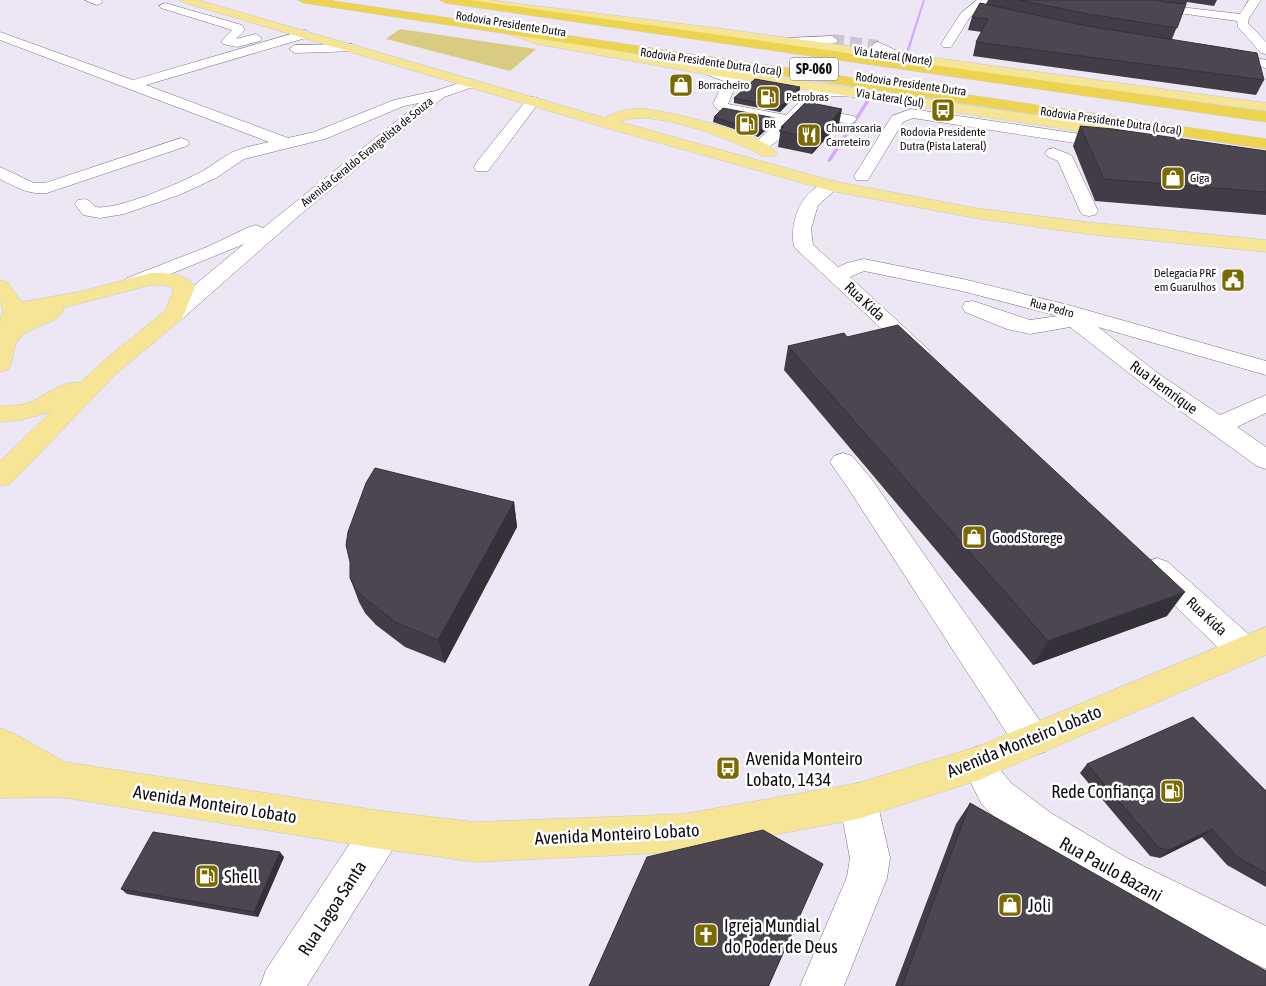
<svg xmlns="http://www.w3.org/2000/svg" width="1266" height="986" viewBox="0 0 1266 986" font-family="'Asap Condensed',sans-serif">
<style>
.green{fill:#dacb83}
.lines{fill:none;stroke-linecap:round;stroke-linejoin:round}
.stream{fill:#d6a9fb;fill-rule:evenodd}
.minor-tunnel{stroke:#ccc5d2;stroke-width:12;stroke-dasharray:12 6;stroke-linecap:butt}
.minor-casing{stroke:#7a7481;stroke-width:1}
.major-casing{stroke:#cacacb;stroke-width:1}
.highway-casing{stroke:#cacacb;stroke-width:1}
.minor{fill:#fff;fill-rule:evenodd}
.major{fill:#f5e595;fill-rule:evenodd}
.highway{fill:#eed44e;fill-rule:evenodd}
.wall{fill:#413c46}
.shaded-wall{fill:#353139}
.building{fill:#4c4651;stroke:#353139}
.labels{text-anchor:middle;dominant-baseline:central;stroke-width:5;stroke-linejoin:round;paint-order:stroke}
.far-street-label{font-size:12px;fill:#0f0d12;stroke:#fff}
.far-poi-label{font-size:12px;fill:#0f0d12;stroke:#fff;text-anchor:start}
.shield{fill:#fff;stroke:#575659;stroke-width:1}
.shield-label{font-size:14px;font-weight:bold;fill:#0f0d12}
.street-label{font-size:15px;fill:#0f0d12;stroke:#fff}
.poi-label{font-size:15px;fill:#0f0d12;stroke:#fff;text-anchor:start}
.near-street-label{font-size:18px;fill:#0f0d12;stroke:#fff}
.near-poi-label{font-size:18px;fill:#0f0d12;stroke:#fff;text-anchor:start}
</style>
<rect width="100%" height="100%" fill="#ede6f4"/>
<path class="green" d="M 400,29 L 536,49 L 510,71 L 386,39 Z"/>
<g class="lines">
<path class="stream" d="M 923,0 L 925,0 L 909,51 L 906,52 Z
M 869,98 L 871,99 L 831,161 L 828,162 L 827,161 L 867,99 Z"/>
<path class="minor-tunnel" d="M 832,40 L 878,46"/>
<g class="minor-casing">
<path id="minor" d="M 85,0 L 101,0 L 103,2 L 97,5 Z
M 977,0 L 990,0 L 982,8 L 1015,16 L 1017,18 L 1011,22 L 975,13 L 970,17 L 951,47 L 943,47 L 941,44 L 961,13 Z
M 1249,0 L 1261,0 L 1249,18 L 1248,23 L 1266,42 L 1266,54 L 1261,53 L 1238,27 L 1237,21 L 1142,8 L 1140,6 L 1146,3 L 1240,14 Z
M 165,3 L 242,25 L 245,30 L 236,39 L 256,34 L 262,38 L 260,41 L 237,47 L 223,44 L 221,41 L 232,30 L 161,8 L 159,6 Z
M 305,30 L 311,34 L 309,37 L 146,85 L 288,138 L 314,132 L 394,100 L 435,91 L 471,79 L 478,83 L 476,86 L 444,97 L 301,214 L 182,319 L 174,320 L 166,319 L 163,314 L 166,309 L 244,244 L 141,286 L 134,288 L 127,286 L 124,282 L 127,278 L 207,247 L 249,227 L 256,225 L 263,228 L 419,103 L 404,106 L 325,139 L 244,159 L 216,178 L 179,195 L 124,214 L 100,218 L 83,215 L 75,204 L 78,200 C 86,198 90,200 95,207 C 117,211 182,182 203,171 C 213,165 222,157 233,152 C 244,147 257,145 269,142 L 0,40 L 0,32 L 133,80 Z
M 832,36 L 838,40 L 836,43 L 787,46 L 781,42 L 787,38 Z
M 878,42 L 904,54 L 906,57 L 904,60 L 894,60 L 874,49 L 872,46 L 874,43 Z
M 352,44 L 358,48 L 357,51 L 295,53 L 289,49 L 295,45 Z
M 1223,51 L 1266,60 L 1266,68 L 1218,58 L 1217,55 L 1218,52 Z
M 710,67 L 732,73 L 738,80 L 728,104 L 786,115 L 810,92 L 827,88 L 861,89 L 866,90 L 868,93 L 866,96 L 861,97 C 839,97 827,91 810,108 L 854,116 L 857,119 L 854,122 L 849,124 L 803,115 C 791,126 772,154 753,149 L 751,146 L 778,122 L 718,110 L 713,104 L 724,81 L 705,74 L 703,71 Z
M 533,97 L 538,98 L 540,101 L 488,171 L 476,171 L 474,167 L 476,163 L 528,98 Z
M 911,109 L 1114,139 L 1120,141 L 1122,144 L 1120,147 L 1114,149 L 913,118 L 903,122 L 868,180 L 856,180 L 854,176 L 892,116 Z
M 181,138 L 187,140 L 189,143 L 187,146 L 47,193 C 28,195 16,187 0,179 L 0,167 L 34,183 L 45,183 Z
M 1053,148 L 1071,155 L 1073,158 L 1098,211 L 1095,215 L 1089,216 L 1083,215 L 1080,211 L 1058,161 L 1047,156 L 1045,153 L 1047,150 Z
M 831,181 L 837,182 L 840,186 L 818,205 L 811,229 L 813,245 L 838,267 L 847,263 L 864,259 L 963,279 L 1072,306 L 1266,361 L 1266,375 L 1098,327 L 1159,374 L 1220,415 L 1266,395 L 1266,413 L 1237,427 L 1266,447 L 1266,469 L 1257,466 L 1143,384 L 1070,327 L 1030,334 L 1007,329 L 965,312 L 962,307 L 965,302 L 973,301 L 1030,320 L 1058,316 L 962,291 L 864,271 L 850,277 L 930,351 L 927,356 L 919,358 L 911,356 L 794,247 C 789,220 802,188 831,181 Z
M 843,453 L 852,456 L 870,477 L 1045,728 L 1050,740 L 1045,752 L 1032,756 L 1019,752 L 850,491 L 830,462 L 834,456 Z
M 1157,558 L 1168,562 L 1255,640 L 1259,650 L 1255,660 L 1243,664 L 1231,660 L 1146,578 L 1142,570 L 1146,562 Z
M 979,746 L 992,751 L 1002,772 L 1011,783 L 1051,813 L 1127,858 L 1266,926 L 1266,969 L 1123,900 L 1074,872 L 1024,841 L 1000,823 L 982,805 L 961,763 L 966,751 Z
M 858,783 L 871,788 L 877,801 L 890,858 L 887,878 L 844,986 L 800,986 L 847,877 L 850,858 L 839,801 L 845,788 Z
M 382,811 L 396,816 L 401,830 L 396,844 L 307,986 L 260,986 L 266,970 L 368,816 Z"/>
</g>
<g class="major-casing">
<path id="major" d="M 180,0 L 198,0 L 605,118 L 607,116 C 619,111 630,108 644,109 C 669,111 763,133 777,153 L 775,156 L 763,156 C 736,141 648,106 620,122 L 833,181 L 975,208 L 1086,222 L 1266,240 L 1266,252 L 1086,234 L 975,218 L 831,191 L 610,129 L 182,2 Z
M 455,0 L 488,0 L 716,28 L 1266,103 L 1266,111 L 716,36 L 461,3 Z
M 515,28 L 540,37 L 710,67 L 1117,127 L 1122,129 L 1125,132 L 1122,135 L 1117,137 L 710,75 L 537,44 L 511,35 L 509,32 L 511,29 Z
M 151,273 C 167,273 186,273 195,287 L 182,319 L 117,373 L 10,484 L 0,486 L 0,461 L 51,412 L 21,420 L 0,422 L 0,406 C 9,406 19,406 28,403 C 44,397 63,379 80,383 L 101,363 L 165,311 L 174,289 L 164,285 L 151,285 L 62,308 L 64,311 C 54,326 29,325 18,340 C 12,349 14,361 8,370 L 0,372 L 0,322 L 3,310 L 0,300 L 0,280 L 7,282 L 22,302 L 83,291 Z
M 1266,627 L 1266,655 L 979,780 L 858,819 L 683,852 L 475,862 L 382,849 L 60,797 L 0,798 L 0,728 L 13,733 L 65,762 L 382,811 L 475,822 L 683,814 L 858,783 L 976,747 Z"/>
</g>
<g class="highway-casing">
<path id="highway" d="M 298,0 L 327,0 L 1266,139 L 1266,149 L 304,3 Z
M 440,0 L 470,0 L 1266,112 L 1266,122 L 446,3 Z"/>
</g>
<use href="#minor" class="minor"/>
<use href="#major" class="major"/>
<use href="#highway" class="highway"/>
</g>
<path class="wall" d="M 988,0 L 1217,0 L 1214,6 L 1187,2 L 1172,39 L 1264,80 L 1256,95 L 973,56 L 976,42 L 982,32 L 968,30 L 972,17 L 986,4 Z
M 800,87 L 799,92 L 780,112 L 734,103 L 734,98 Z
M 714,117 L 775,118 L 774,123 L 758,137 L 713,122 Z
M 839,124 L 812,154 L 778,147 L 781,127 Z
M 1080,126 L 1266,151 L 1266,215 L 1095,201 L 1073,146 Z
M 788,346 L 1167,616 L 1033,665 L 784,370 Z
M 514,502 L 517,527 L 445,663 L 405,647 L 376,625 L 365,613 L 359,602 L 350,578 Z
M 1087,764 L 1266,791 L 1266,887 L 1227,865 L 1202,837 L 1160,858 L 1150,856 L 1080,773 Z
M 970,803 L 1266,986 L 895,986 L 956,824 Z
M 284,857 L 258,917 L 127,894 L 121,889 Z"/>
<path class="shaded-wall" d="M 800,87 L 799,92 L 780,112 L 780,107 Z
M 842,109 L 839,124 L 812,154 L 814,138 Z
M 775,118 L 774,123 L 758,137 L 758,132 Z
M 514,502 L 517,527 L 445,663 L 438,640 Z
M 1185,592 L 1167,616 L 1033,665 L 1048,641 Z
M 1212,829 L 1202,837 L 1160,858 L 1169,850 Z
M 280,852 L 284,857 L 258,917 L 254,912 Z
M 823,864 L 769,986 L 768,986 Z"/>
<path class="building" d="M 1019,0 L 1157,0 L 1164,2 L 1186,4 L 1177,28 L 1088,14 Z
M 980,3 L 1087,26 L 1257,53 L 1264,80 L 976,42 L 988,19 L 972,17 Z
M 755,79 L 800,87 L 780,107 L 734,98 Z
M 806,102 L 842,109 L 814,138 L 779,131 L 784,127 L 781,127 Z
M 723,108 L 775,118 L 758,132 L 714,117 Z
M 1080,126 L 1113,129 L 1266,151 L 1266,192 L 1104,179 Z
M 898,325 L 1185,592 L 1048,641 L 788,346 L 844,333 L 847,337 Z
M 375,468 L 514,502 L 438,640 L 397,623 L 367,600 L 355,588 L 350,578 L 350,562 L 346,545 L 348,532 L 366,483 Z
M 1193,717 L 1266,791 L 1266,873 L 1237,857 L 1212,829 L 1169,850 L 1159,848 L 1087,764 Z
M 970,803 L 1266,971 L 1266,986 L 902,986 Z
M 763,830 L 823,864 L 768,986 L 589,986 L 647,857 Z
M 153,832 L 280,852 L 254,912 L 121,889 Z"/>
<defs>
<g id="shop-square" transform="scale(1.25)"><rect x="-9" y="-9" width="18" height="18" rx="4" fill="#7a6a01" stroke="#fff"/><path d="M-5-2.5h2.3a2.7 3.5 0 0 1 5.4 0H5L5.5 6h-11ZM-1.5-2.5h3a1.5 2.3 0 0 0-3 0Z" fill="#fff"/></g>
<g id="fuel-square" transform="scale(1.25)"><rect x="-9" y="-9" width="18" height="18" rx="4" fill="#7a6a01" stroke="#fff"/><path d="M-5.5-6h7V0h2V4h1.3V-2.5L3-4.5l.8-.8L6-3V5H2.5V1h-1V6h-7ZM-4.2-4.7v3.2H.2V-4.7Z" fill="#fff"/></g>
<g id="bus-square" transform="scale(1.25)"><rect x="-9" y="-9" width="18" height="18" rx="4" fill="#7a6a01" stroke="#fff"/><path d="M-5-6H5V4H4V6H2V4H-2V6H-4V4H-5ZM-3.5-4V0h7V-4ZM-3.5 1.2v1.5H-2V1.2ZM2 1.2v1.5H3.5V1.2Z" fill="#fff"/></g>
<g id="restaurant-square" transform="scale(1.25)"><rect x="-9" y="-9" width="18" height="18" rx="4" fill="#7a6a01" stroke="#fff"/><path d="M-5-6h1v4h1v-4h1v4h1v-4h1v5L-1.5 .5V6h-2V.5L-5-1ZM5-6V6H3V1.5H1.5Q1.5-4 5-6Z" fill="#fff"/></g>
<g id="civic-square" transform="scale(1.25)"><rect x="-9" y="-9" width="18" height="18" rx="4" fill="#7a6a01" stroke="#fff"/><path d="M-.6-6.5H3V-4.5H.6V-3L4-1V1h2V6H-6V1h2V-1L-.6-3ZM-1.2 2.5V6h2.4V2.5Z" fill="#fff"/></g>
<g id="church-square" transform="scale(1.25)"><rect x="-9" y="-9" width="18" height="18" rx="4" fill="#7a6a01" stroke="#fff"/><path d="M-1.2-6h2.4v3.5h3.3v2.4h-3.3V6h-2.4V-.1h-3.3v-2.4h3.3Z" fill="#fff"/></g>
</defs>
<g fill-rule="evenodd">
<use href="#shop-square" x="681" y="85"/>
<use href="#fuel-square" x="768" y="97"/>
<use href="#bus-square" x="943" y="110"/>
<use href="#fuel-square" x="747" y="124"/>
<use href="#restaurant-square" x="809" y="135"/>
<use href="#shop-square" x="1173" y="178"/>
<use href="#civic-square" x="1233" y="280"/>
<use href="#shop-square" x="974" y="537"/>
<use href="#bus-square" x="728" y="768"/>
<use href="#fuel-square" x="1172" y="791"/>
<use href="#fuel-square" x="207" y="876"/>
<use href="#shop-square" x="1010" y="905"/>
<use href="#church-square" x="706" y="935"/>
</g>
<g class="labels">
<g class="far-street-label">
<text transform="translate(511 24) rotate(9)">Rodovia Presidente Dutra</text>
<text transform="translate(893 56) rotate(8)">Via Lateral (Norte)</text>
<text transform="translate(711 62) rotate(8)">Rodovia Presidente Dutra (Local)</text>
<text transform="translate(911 84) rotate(8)">Rodovia Presidente Dutra</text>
<text transform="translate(890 98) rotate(9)">Via Lateral (Sul)</text>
<text transform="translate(1111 121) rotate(8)">Rodovia Presidente Dutra (Local)</text>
<text transform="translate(367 152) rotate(-39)">Avenida Geraldo Evangelista de Souza</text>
<text transform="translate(1052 308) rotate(15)">Rua Pedro</text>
</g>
<g class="far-poi-label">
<text x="698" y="85">Borracheiro</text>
<text x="786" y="97">Petrobras</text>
<text x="764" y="124">BR</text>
<text x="826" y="128">Churrascaria<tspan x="826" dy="14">Carreteiro</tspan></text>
<text x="943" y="132" text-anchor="middle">Rodovia Presidente<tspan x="943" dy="14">Dutra (Pista Lateral)</tspan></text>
<text x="1190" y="178">Giga</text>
<text x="1216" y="273" text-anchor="end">Delegacia PRF<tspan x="1216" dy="14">em Guarulhos</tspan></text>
</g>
<rect class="shield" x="790" y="57.5" width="48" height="23" rx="4"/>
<g class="shield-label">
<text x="814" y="69">SP-060</text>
</g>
<g class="street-label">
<text transform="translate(865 301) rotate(43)">Rua Kida</text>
<text transform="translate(1164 387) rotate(36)">Rua Hemrique</text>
<text transform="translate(1207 616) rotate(43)">Rua Kida</text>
</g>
<g class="poi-label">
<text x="992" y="537">GoodStorege</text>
</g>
<g class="near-street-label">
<text transform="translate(1024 741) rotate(-22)">Avenida Monteiro Lobato</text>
<text transform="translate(215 804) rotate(9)">Avenida Monteiro Lobato</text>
<text transform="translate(617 834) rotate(-3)">Avenida Monteiro Lobato</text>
<text transform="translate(1111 869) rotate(29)">Rua Paulo Bazani</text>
<text transform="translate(332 908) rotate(-57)">Rua Lagoa Santa</text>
</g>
<g class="near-poi-label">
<text x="746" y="758">Avenida Monteiro<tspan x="746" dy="21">Lobato, 1434</tspan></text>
<text x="1154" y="791" text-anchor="end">Rede Confiança</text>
<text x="224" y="876">Shell</text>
<text x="1028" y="905">Joli</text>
<text x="724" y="925">Igreja Mundial<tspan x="724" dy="21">do Poder de Deus</tspan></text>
</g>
</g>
</svg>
